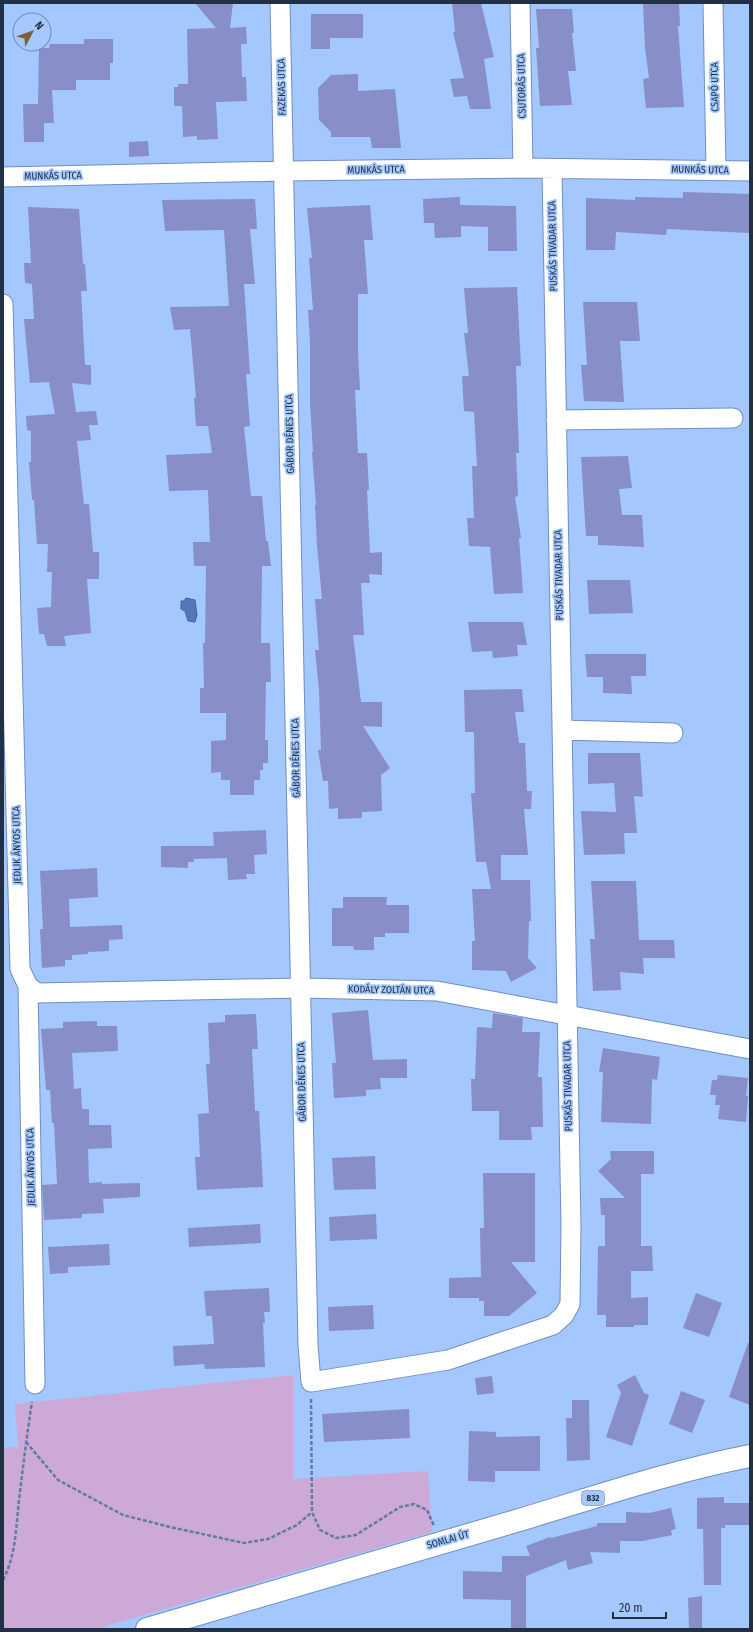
<svg xmlns="http://www.w3.org/2000/svg" width="753" height="1632" viewBox="0 0 753 1632" font-family="'Fira Sans Condensed',sans-serif">
<style>
.green{fill:#cda9d7}
.water{fill:#5179b9;stroke:#436396}
.building{fill:#888ec7}
.lines{fill:none;stroke-linecap:round;stroke-linejoin:round}
.minor-casing{stroke:#6f8fc2;stroke-width:21}
.major-casing{stroke:#6f8fc2;stroke-width:24}
.path{stroke:#627ba0;stroke-width:2.5;stroke-dasharray:4 2;stroke-linecap:butt}
.minor{stroke:#fff;stroke-width:19}
.major{stroke:#fff;stroke-width:22}
.labels{text-anchor:middle;dominant-baseline:central;stroke-width:3.5;stroke-linejoin:round;paint-order:stroke}
.shield{fill:#a4c7fd;stroke:#495d7c;stroke-width:1}
.shield-label{font-size:9px;font-weight:bold;fill:#223045}
.street-label{font-size:10px;fill:#223045;stroke:#a4c7fd}
</style>
<rect width="100%" height="100%" fill="#a4c7fd"/>
<path class="green" d="M 293,1375 L 293,1479 L 428,1471 L 432,1532 L 95,1629 L 3,1629 L 3,1448 L 18,1447 L 15,1404 Z"/>
<path class="water" d="M 186,598 L 195,600 L 197,615 L 195,622 L 188,621 L 185,611 L 181,609 L 181,601 L 184,601 Z"/>
<path class="building" d="M 195,3 L 233,3 L 230,28 L 246,27 L 247,44 L 241,44 L 242,77 L 246,77 L 247,101 L 216,102 L 218,139 L 197,140 L 197,136 L 183,137 L 182,106 L 174,106 L 174,87 L 178,87 L 178,84 L 188,84 L 188,79 L 187,29 L 216,28 Z
M 452,3 L 481,3 L 494,57 L 484,59 L 491,109 L 470,109 L 467,96 L 454,97 L 450,79 L 464,78 L 453,32 L 455,32 Z
M 679,3 L 680,26 L 678,26 L 684,107 L 646,108 L 643,79 L 649,78 L 645,48 L 643,4 Z
M 536,9 L 572,9 L 574,33 L 572,33 L 576,71 L 568,71 L 572,105 L 540,106 L 536,48 L 539,48 Z
M 311,14 L 363,14 L 363,38 L 330,38 L 330,49 L 311,49 Z
M 84,39 L 113,39 L 113,63 L 110,63 L 110,80 L 76,80 L 76,90 L 52,90 L 54,123 L 44,123 L 44,142 L 24,142 L 23,104 L 38,104 L 39,48 L 49,48 L 50,44 L 84,44 Z
M 358,74 L 358,91 L 395,89 L 401,148 L 372,148 L 370,137 L 331,137 L 331,132 L 319,120 L 318,88 L 331,75 Z
M 148,141 L 149,156 L 129,157 L 129,142 Z
M 683,192 L 750,194 L 750,233 L 667,229 L 666,235 L 616,232 L 615,250 L 586,250 L 586,198 L 635,200 L 635,197 L 683,198 Z
M 460,197 L 460,205 L 516,206 L 517,251 L 488,251 L 488,227 L 461,226 L 461,237 L 435,238 L 434,223 L 424,223 L 423,199 Z
M 255,199 L 257,229 L 250,229 L 255,284 L 244,284 L 250,374 L 246,374 L 250,426 L 244,427 L 251,496 L 262,496 L 266,541 L 268,541 L 271,566 L 262,566 L 261,643 L 270,643 L 271,682 L 266,682 L 265,740 L 268,740 L 268,763 L 263,763 L 263,770 L 260,770 L 260,780 L 254,780 L 254,795 L 230,795 L 230,780 L 221,780 L 221,772 L 211,773 L 211,741 L 226,740 L 226,713 L 200,713 L 200,688 L 204,688 L 203,643 L 205,643 L 206,566 L 194,566 L 193,542 L 210,542 L 208,490 L 169,491 L 166,455 L 212,453 L 208,426 L 196,426 L 194,398 L 196,398 L 190,329 L 174,330 L 170,307 L 229,306 L 224,230 L 165,231 L 162,200 Z
M 370,205 L 373,240 L 364,240 L 368,294 L 358,294 L 358,353 L 360,390 L 355,390 L 358,453 L 367,453 L 369,490 L 367,490 L 370,553 L 382,552 L 382,575 L 369,574 L 370,583 L 361,583 L 364,635 L 353,635 L 361,702 L 382,702 L 382,727 L 363,726 L 390,768 L 381,775 L 382,811 L 362,812 L 362,818 L 338,819 L 338,808 L 329,809 L 328,781 L 323,781 L 318,750 L 321,750 L 319,690 L 315,650 L 319,650 L 315,599 L 322,599 L 317,545 L 315,505 L 316,505 L 312,452 L 313,452 L 310,403 L 310,342 L 308,310 L 313,310 L 309,258 L 312,258 L 307,208 Z
M 28,207 L 79,209 L 83,264 L 85,264 L 87,291 L 81,291 L 85,365 L 91,365 L 91,385 L 72,383 L 76,412 L 96,411 L 98,425 L 89,425 L 91,440 L 77,441 L 84,504 L 89,504 L 93,552 L 99,552 L 99,579 L 87,579 L 91,633 L 64,636 L 66,646 L 47,646 L 44,634 L 39,634 L 37,608 L 51,607 L 52,572 L 47,572 L 48,544 L 37,544 L 34,500 L 32,500 L 29,462 L 31,462 L 31,431 L 27,430 L 26,416 L 55,414 L 49,382 L 30,383 L 24,319 L 34,319 L 32,284 L 25,283 L 24,263 L 31,263 Z
M 517,287 L 521,366 L 516,366 L 519,453 L 516,453 L 518,496 L 515,497 L 521,538 L 519,538 L 523,593 L 494,594 L 490,547 L 469,546 L 467,518 L 474,518 L 472,466 L 477,466 L 474,412 L 464,411 L 462,376 L 469,376 L 464,333 L 468,333 L 464,288 Z
M 583,302 L 637,302 L 640,341 L 620,341 L 624,402 L 584,401 L 581,365 L 587,365 Z
M 628,456 L 632,488 L 619,489 L 622,515 L 642,515 L 644,547 L 598,545 L 598,536 L 586,536 L 581,457 Z
M 587,580 L 630,580 L 633,613 L 589,614 Z
M 468,622 L 523,622 L 527,645 L 517,645 L 518,656 L 493,658 L 492,651 L 472,652 Z
M 585,654 L 646,654 L 646,676 L 631,676 L 632,694 L 603,693 L 603,677 L 587,677 Z
M 522,689 L 524,712 L 515,712 L 519,743 L 525,743 L 527,791 L 532,791 L 531,809 L 524,809 L 528,855 L 501,855 L 501,880 L 530,880 L 531,921 L 529,921 L 528,958 L 537,968 L 511,982 L 506,971 L 472,970 L 472,941 L 475,941 L 472,889 L 491,889 L 486,862 L 476,862 L 471,793 L 475,793 L 474,732 L 465,732 L 464,690 Z
M 588,753 L 640,753 L 643,797 L 634,796 L 637,833 L 624,833 L 625,854 L 584,855 L 581,811 L 616,812 L 614,783 L 588,784 Z
M 266,830 L 267,854 L 254,855 L 255,874 L 246,874 L 247,879 L 228,880 L 227,858 L 194,859 L 194,862 L 188,862 L 188,868 L 161,867 L 161,846 L 214,846 L 213,832 Z
M 97,868 L 98,897 L 69,899 L 70,927 L 122,925 L 123,939 L 109,940 L 109,951 L 88,952 L 88,954 L 72,955 L 72,960 L 65,960 L 65,966 L 42,968 L 40,929 L 43,929 L 40,871 Z
M 591,881 L 636,881 L 639,940 L 674,940 L 675,958 L 643,958 L 644,974 L 620,972 L 621,990 L 593,991 L 590,939 L 595,939 Z
M 343,897 L 387,897 L 386,905 L 409,905 L 409,933 L 385,933 L 385,937 L 374,937 L 374,950 L 354,950 L 353,946 L 332,946 L 332,908 L 343,908 Z
M 368,1010 L 373,1060 L 407,1059 L 407,1078 L 380,1078 L 381,1089 L 366,1090 L 366,1096 L 334,1098 L 332,1063 L 336,1063 L 332,1013 Z
M 493,1013 L 523,1018 L 522,1032 L 540,1032 L 538,1077 L 542,1077 L 543,1127 L 531,1127 L 532,1140 L 499,1140 L 499,1111 L 472,1111 L 471,1079 L 475,1079 L 477,1027 L 492,1028 Z
M 256,1014 L 258,1049 L 252,1049 L 255,1111 L 259,1111 L 263,1187 L 197,1190 L 195,1157 L 200,1157 L 198,1114 L 209,1113 L 206,1064 L 210,1064 L 208,1023 L 225,1022 L 225,1015 Z
M 97,1021 L 97,1026 L 117,1026 L 118,1051 L 72,1053 L 74,1089 L 81,1088 L 82,1109 L 89,1109 L 89,1125 L 111,1125 L 112,1148 L 88,1149 L 89,1183 L 102,1182 L 102,1184 L 140,1183 L 140,1197 L 103,1199 L 104,1213 L 82,1214 L 82,1218 L 44,1220 L 42,1185 L 57,1184 L 54,1123 L 52,1123 L 50,1090 L 46,1090 L 41,1029 L 63,1028 L 63,1022 Z
M 603,1048 L 660,1057 L 657,1080 L 652,1079 L 651,1124 L 601,1122 L 603,1072 L 599,1072 Z
M 718,1075 L 748,1078 L 746,1096 L 748,1096 L 746,1122 L 718,1119 L 720,1105 L 715,1105 L 716,1095 L 710,1095 L 712,1080 L 717,1080 Z
M 610,1151 L 654,1151 L 654,1174 L 641,1174 L 641,1246 L 652,1246 L 653,1271 L 631,1271 L 631,1298 L 648,1297 L 648,1325 L 634,1325 L 634,1327 L 606,1327 L 606,1315 L 597,1315 L 598,1246 L 605,1246 L 605,1215 L 601,1215 L 600,1198 L 625,1198 L 598,1171 L 611,1159 Z
M 375,1156 L 376,1189 L 334,1190 L 332,1158 Z
M 483,1173 L 535,1173 L 535,1262 L 511,1262 L 537,1293 L 509,1316 L 484,1316 L 484,1301 L 479,1301 L 479,1298 L 449,1298 L 449,1278 L 481,1277 L 480,1228 L 484,1228 Z
M 376,1214 L 377,1239 L 330,1241 L 329,1217 Z
M 260,1224 L 261,1243 L 189,1247 L 188,1228 Z
M 109,1244 L 110,1265 L 68,1267 L 68,1273 L 50,1274 L 48,1247 Z
M 269,1288 L 270,1312 L 264,1312 L 265,1323 L 263,1323 L 265,1367 L 205,1369 L 204,1364 L 174,1366 L 173,1346 L 214,1344 L 212,1316 L 206,1316 L 204,1291 Z
M 696,1293 L 722,1303 L 709,1337 L 683,1328 Z
M 373,1305 L 374,1329 L 329,1331 L 328,1307 Z
M 748,1343 L 750,1343 L 750,1405 L 729,1397 Z
M 635,1375 L 644,1393 L 649,1395 L 632,1446 L 606,1437 L 621,1393 L 617,1385 Z
M 492,1376 L 494,1393 L 477,1395 L 475,1378 Z
M 681,1391 L 705,1400 L 692,1433 L 669,1424 Z
M 572,1400 L 589,1400 L 590,1460 L 567,1461 L 566,1418 L 572,1418 Z
M 409,1409 L 410,1438 L 324,1442 L 322,1414 Z
M 469,1431 L 496,1432 L 496,1437 L 540,1436 L 540,1471 L 495,1471 L 495,1482 L 468,1481 Z
M 724,1497 L 724,1503 L 750,1503 L 750,1525 L 725,1525 L 725,1528 L 721,1528 L 721,1585 L 704,1585 L 703,1529 L 697,1529 L 697,1498 Z
M 671,1508 L 676,1529 L 671,1530 L 672,1535 L 643,1541 L 620,1541 L 620,1553 L 590,1552 L 593,1563 L 568,1570 L 566,1560 L 526,1576 L 526,1629 L 511,1629 L 511,1600 L 463,1599 L 463,1571 L 502,1572 L 502,1556 L 530,1556 L 526,1546 L 550,1537 L 551,1538 L 597,1526 L 597,1523 L 626,1523 L 626,1512 L 649,1513 Z
M 702,1596 L 702,1629 L 689,1629 L 688,1598 Z"/>
<g class="lines">
<g class="minor-casing">
<path id="minor" d="M 280,3 L 308,1345 L 311,1382 L 448,1360 L 553,1325 L 564,1315 L 570,1304 L 571,1226 L 552,169
M 520,3 L 523,168
M 713,3 L 716,171
M 3,177 L 284,171 L 523,168 L 750,171
M 3,304 L 20,969 L 28,986 L 35,1384
M 556,420 L 733,418
M 562,730 L 673,733
M 28,986 L 37,993 L 301,988 L 437,991 L 750,1049"/>
</g>
<g class="major-casing">
<path id="major" d="M 147,1629 C 270,1593 393,1557 516,1521 C 593,1498 672,1471 750,1456"/>
</g>
<path class="path" d="M 311,1399 L 312,1512 L 320,1530 L 336,1538 L 356,1535 L 400,1507 L 414,1504 L 427,1510 L 434,1526
M 26,1442 L 58,1480 L 123,1515 L 170,1527 L 244,1543 L 268,1539 L 297,1525 L 312,1512
M 3,1580 C 16,1555 16,1527 19,1500 C 23,1467 27,1434 32,1402"/>
<use href="#minor" class="minor"/>
<use href="#major" class="major"/>
</g>
<g class="labels">
<rect class="shield" x="582" y="1491" width="22" height="14" rx="3"/>
<g class="shield-label">
<text x="593" y="1498">832</text>
</g>
<g class="street-label">
<text transform="translate(522 86) rotate(-91)">CSUTORÁS UTCA</text>
<text transform="translate(282 87) rotate(-91)">FAZEKAS UTCA</text>
<text transform="translate(715 87) rotate(-91)">CSAPÓ UTCA</text>
<text transform="translate(376 170) rotate(-1)">MUNKÁS UTCA</text>
<text transform="translate(700 170) rotate(1)">MUNKÁS UTCA</text>
<text transform="translate(53 176) rotate(-1)">MUNKÁS UTCA</text>
<text transform="translate(553 246) rotate(-91)">PUSKÁS TIVADAR UTCA</text>
<text transform="translate(290 434) rotate(-91)">GÁBOR DÉNES UTCA</text>
<text transform="translate(559 575) rotate(-91)">PUSKÁS TIVADAR UTCA</text>
<text transform="translate(296 758) rotate(-91)">GÁBOR DÉNES UTCA</text>
<text transform="translate(17 845) rotate(-91)">JEDLIK ÁNYOS UTCA</text>
<text transform="translate(391 990) rotate(1)">KODÁLY ZOLTÁN UTCA</text>
<text transform="translate(302 1082) rotate(-91)">GÁBOR DÉNES UTCA</text>
<text transform="translate(568 1086) rotate(-91)">PUSKÁS TIVADAR UTCA</text>
<text transform="translate(31 1167) rotate(-91)">JEDLIK ÁNYOS UTCA</text>
<text transform="translate(448 1540) rotate(-16)">SOMLAI ÚT</text>
</g>
</g>
<rect width="753" height="1632" fill="none" stroke="#223045" stroke-width="8"/>
<g transform="translate(32 32) rotate(49)"><circle r="19" fill="#a4c7fd" stroke="#708bb3"/>
<path d="M0-3L7 15L0 10L-7 15Z" fill="#7d6134"/>
<text y="-6" font-size="11" font-weight="bold" text-anchor="middle" fill="#223045">N</text>
</g>
<path d="M613 1612v6h53v-6" fill="none" stroke="#223045" stroke-width="2"/>
<text x="619" y="1612" font-size="12" fill="#223045" stroke="#a4c7fd" stroke-width="3" paint-order="stroke">20 m</text>
</svg>
